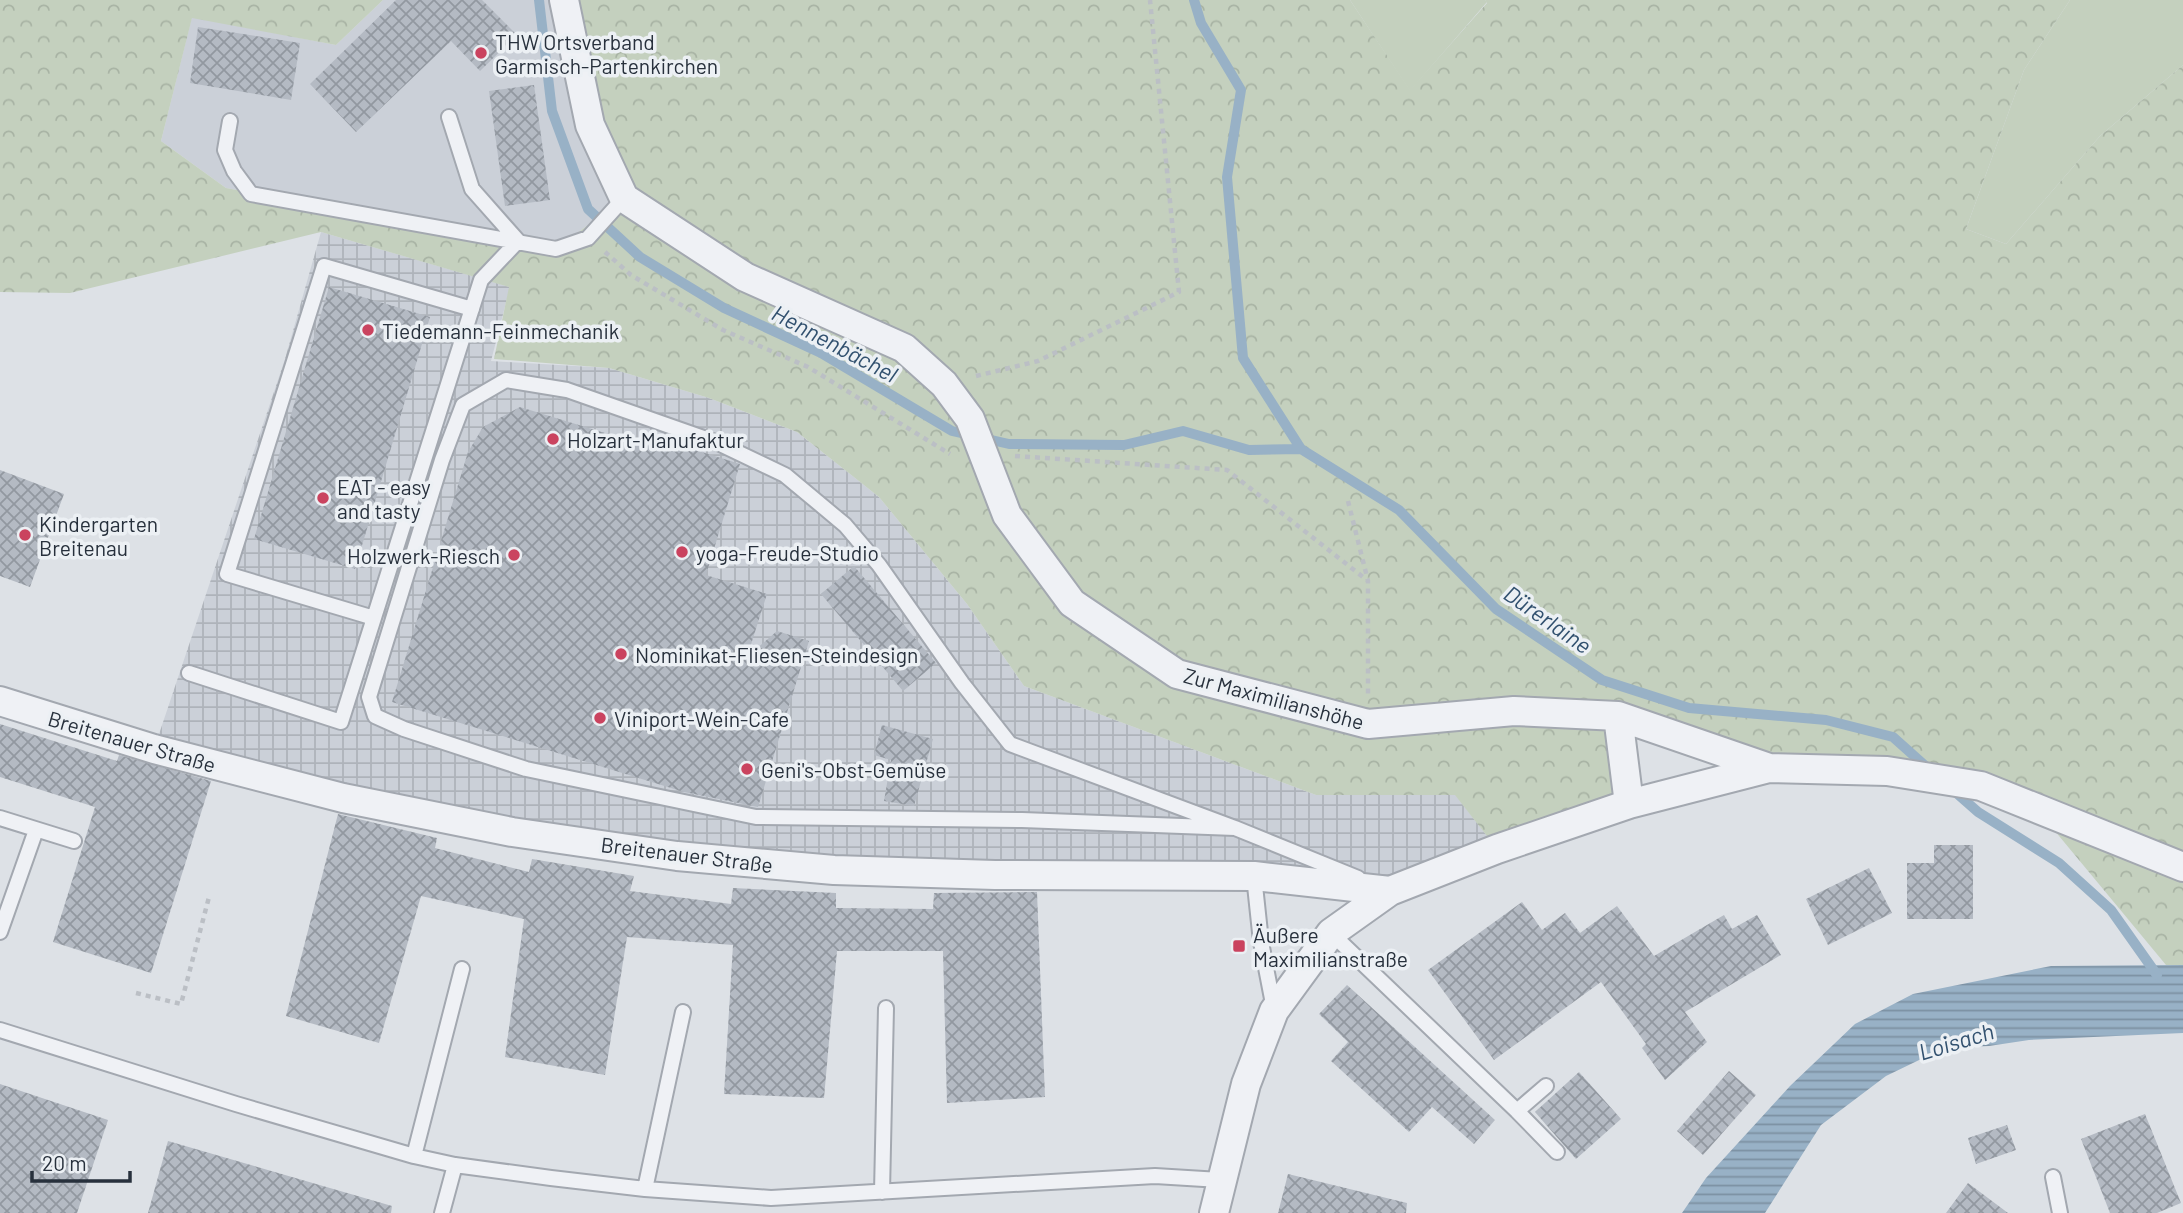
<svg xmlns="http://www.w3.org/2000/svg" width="2183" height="1213" viewBox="0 0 2183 1213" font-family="Barlow,sans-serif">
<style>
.built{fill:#cbd0d8}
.industrial{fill:url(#industrial-grid)}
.grass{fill:#c4d0be}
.forest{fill:url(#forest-crowns)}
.water{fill:url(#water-rules)}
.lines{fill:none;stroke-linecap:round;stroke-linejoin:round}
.stream{stroke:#98b1c6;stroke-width:10}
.building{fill:url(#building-cross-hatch)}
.service-casing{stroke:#a3a8b0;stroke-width:18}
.minor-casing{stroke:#a3a8b0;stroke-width:32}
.path{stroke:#bbbfc5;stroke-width:4.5;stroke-dasharray:5 5;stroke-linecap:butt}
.service{stroke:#eff1f5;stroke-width:14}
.minor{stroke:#eff1f5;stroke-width:28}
.poi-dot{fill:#ca435f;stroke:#ecf0f4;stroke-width:2.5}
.labels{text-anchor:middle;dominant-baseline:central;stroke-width:7;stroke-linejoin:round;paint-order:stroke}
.poi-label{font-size:21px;fill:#27303c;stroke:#ecf0f4;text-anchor:start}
.street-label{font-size:21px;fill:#27303c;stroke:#ecf0f4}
.water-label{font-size:23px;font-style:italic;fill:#32516f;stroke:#ecf0f4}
</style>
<defs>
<pattern id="industrial-grid" width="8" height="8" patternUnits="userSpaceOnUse" patternTransform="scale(1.75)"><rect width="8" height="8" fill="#cbd0d8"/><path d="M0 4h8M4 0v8" fill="none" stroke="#aeb3ba"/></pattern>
<pattern id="forest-crowns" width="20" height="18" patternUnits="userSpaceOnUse" patternTransform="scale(1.75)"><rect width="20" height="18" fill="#c4d0be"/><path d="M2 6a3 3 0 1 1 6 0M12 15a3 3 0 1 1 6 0" fill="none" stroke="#a8b3a4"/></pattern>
<pattern id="water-rules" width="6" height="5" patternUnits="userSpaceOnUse" patternTransform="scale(1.75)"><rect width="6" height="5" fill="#98b1c6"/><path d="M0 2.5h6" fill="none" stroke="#7c90a2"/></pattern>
<pattern id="building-cross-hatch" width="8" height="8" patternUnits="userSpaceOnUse" patternTransform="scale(1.75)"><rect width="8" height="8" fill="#b4bac3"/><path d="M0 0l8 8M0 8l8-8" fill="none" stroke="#9298a0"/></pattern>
</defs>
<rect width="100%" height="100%" fill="#dde1e6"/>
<path class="built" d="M 383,0 L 564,0 L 624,198 L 556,249 L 226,188 L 161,141 L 192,17 L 336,45 Z"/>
<path class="industrial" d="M 321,232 L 510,287 L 491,361 L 609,368 L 709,398 L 797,432 L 879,497 L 967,604 L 1024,686 L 1316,795 L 1455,794 L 1497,849 L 1390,891 L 677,856 L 154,749 L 285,359 Z"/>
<path class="grass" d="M 1350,0 L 1485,0 L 1487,2 L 1410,91 Z
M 2070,0 L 2183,0 L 2183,65 L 2100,136 L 2006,244 L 1966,229 L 2024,70 Z"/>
<path class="forest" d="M 0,0 L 383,0 L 336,45 L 192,18 L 161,141 L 226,188 L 556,249 L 624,198 L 564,0 L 1350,0 L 1410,90 L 1487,3 L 1485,0 L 2070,0 L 2024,70 L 1966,229 L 2006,244 L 2100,136 L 2183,65 L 2183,965 L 2166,965 L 2035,807 L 1981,786 L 1769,768 L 1619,717 L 1629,804 L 1497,849 L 1455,795 L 1316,795 L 1024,686 L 967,604 L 879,497 L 797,432 L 709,398 L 609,368 L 494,359 L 509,287 L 321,232 L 70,293 L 0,292 Z"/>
<path class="water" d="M 2183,965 L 2183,1033 L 2029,1040 L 1989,1046 L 1944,1048 L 1886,1076 L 1821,1125 L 1765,1213 L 1682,1213 L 1706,1178 L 1790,1086 L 1855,1024 L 1913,994 L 2051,966 Z"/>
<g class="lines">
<path class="stream" d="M 539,0 L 552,111 L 588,209 L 640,257 L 724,308 L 821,353 L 952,431 L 1009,444 L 1124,445 L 1183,431 L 1249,450 L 1301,449
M 1194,0 L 1201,23 L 1241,90 L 1227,177 L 1243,358 L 1301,449 L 1399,510 L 1496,609 L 1602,680 L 1689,708 L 1826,720 L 1893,737 L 1931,771
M 1953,790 L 1978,812 L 2059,863 L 2111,910 L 2157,975"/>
</g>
<path class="building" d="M 396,0 L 482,0 L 517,35 L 480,71 L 451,41 L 356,132 L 310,84 Z
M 198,27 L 300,43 L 291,100 L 190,83 Z
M 534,85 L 550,200 L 505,206 L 489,91 Z
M 329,287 L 430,317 L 355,569 L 254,539 Z
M 520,407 L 654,448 L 657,438 L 740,464 L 706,575 L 767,594 L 747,657 L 777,631 L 809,641 L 758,807 L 684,792 L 392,702 L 468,452 L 483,427 Z
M 0,470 L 64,494 L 30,587 L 0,576 Z
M 854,566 L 936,663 L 903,691 L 821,594 Z
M 0,724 L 117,761 L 119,755 L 211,781 L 151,973 L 53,942 L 95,807 L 0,777 Z
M 882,725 L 933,739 L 914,806 L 884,801 L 891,760 L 874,755 Z
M 338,814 L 437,838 L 435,848 L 529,872 L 532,859 L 634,876 L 630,891 L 731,904 L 733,888 L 836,893 L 836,908 L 933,909 L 934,893 L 1037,892 L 1045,1097 L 947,1103 L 943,951 L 837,951 L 824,1098 L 724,1094 L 733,945 L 627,937 L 605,1075 L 505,1057 L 524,919 L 421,896 L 379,1043 L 286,1016 Z
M 1934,845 L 1973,845 L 1973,919 L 1907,919 L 1907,863 L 1934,863 Z
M 1869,868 L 1892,913 L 1828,945 L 1806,899 Z
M 1522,902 L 1542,930 L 1565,913 L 1580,933 L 1617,906 L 1654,956 L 1724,915 L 1732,929 L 1757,915 L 1781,955 L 1685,1012 L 1707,1042 L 1665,1080 L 1642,1048 L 1646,1044 L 1601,982 L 1494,1060 L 1428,970 Z
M 1347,985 L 1495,1120 L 1474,1144 L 1432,1107 L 1409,1132 L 1331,1061 L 1348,1042 L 1319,1014 Z
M 1729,1071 L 1756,1095 L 1703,1155 L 1677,1131 Z
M 1579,1072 L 1621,1119 L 1576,1159 L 1535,1112 Z
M 0,1084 L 108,1120 L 77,1213 L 0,1213 Z
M 2145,1114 L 2181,1203 L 2157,1213 L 2110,1213 L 2081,1139 Z
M 2007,1125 L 2016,1150 L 1976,1164 L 1968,1138 Z
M 168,1141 L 392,1206 L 391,1213 L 148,1213 Z
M 1288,1174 L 1407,1203 L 1406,1213 L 1278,1213 Z
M 1968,1183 L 2008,1213 L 1946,1213 Z"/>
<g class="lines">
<g class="service-casing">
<path id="service" d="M 230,121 L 225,150 L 234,171 L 251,194 L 556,249 L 588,238 L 624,198
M 374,618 L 227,574 L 324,266 L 472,309
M 189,673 L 341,722 L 481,280 L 518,241 L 472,189 L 449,117
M 0,818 L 74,841
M 1235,828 L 1022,820 L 756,817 L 526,769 L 404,729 L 375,716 L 369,697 L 442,460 L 463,405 L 506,380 L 567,390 L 718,443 L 785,475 L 845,525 L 879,565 L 962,683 L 1010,744 L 1235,828 L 1358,878
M 1254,876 L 1261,942 L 1274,1009
M 0,932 L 36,830
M 1331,933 L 1517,1111 L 1557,1152
M 0,1030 L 236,1104 L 414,1156 L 455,1165 L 551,1178 L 645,1189 L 771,1198 L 1155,1176 L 1220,1180
M 1517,1111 L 1546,1086
M 414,1156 L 462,969
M 2053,1177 L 2060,1213
M 645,1189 L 683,1012
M 882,1192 L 886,1008
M 442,1213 L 455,1165"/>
</g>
<g class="minor-casing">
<path id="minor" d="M 564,0 L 590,125 L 624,198 L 745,277 L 904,348 L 944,384 L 970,419 L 1007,515 L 1072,603 L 1177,674 L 1368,724 L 1514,711 L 1618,716 L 1769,768
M 0,701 L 154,749 L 343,798 L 512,832 L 677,856 L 834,870 L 995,875 L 1254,876 L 1390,891
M 1618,716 L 1629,804
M 1214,1213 L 1246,1084 L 1274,1011 L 1331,933 L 1390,891 L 1497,849 L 1629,804 L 1769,768 L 1887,771 L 1981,786 L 2183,867"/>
</g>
<path class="path" d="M 605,252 L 631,275 L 723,330 L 808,367 L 950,454
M 976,376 L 1038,361 L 1179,292 L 1150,0
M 1015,456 L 1227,470 L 1368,581
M 1348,501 L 1368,581 L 1368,695
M 136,993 L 181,1004 L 209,897"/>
<use href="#service" class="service"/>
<use href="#minor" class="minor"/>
</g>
<g class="poi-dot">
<circle cx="481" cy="53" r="7"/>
<circle cx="368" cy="330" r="7"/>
<circle cx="553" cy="439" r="7"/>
<circle cx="323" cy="498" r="7"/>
<circle cx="25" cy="535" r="7"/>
<circle cx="682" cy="552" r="7"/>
<circle cx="514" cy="555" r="7"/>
<circle cx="621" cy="654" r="7"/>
<circle cx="600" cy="718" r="7"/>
<circle cx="747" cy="769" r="7"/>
<rect x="1232" y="939" width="14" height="14" rx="3.5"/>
</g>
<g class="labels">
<g class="poi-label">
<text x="495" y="41">THW Ortsverband<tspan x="495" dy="24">Garmisch-Partenkirchen</tspan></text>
<text x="382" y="330">Tiedemann-Feinmechanik</text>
<text x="567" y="439">Holzart-Manufaktur</text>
<text x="337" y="486">EAT - easy<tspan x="337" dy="24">and tasty</tspan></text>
<text x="39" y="523">Kindergarten<tspan x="39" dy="24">Breitenau</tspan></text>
<text x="696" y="552">yoga-Freude-Studio</text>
<text x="500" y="555" text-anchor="end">Holzwerk-Riesch</text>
<text x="635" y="654">Nominikat-Fliesen-Steindesign</text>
<text x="614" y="718">Viniport-Wein-Cafe</text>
<text x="761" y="769">Geni's-Obst-Gemüse</text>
<text x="1253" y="934">Äußere<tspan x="1253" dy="24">Maximilianstraße</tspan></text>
</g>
<g class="street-label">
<text transform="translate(1274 698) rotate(15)">Zur Maximilianshöhe</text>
<text transform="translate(132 741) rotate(16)">Breitenauer Straße</text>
<text transform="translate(687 854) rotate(7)">Breitenauer Straße</text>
</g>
<g class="water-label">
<text transform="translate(835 343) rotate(28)">Hennenbächel</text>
<text transform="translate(1548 619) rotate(35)">Dürerlaine</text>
<text transform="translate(1956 1041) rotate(-17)">Loisach</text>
</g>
</g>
<path d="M32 1171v10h98v-10" fill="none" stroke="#27303c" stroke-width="3.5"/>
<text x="42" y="1171" font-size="21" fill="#27303c" stroke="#ecf0f4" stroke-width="5" paint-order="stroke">20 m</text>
</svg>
